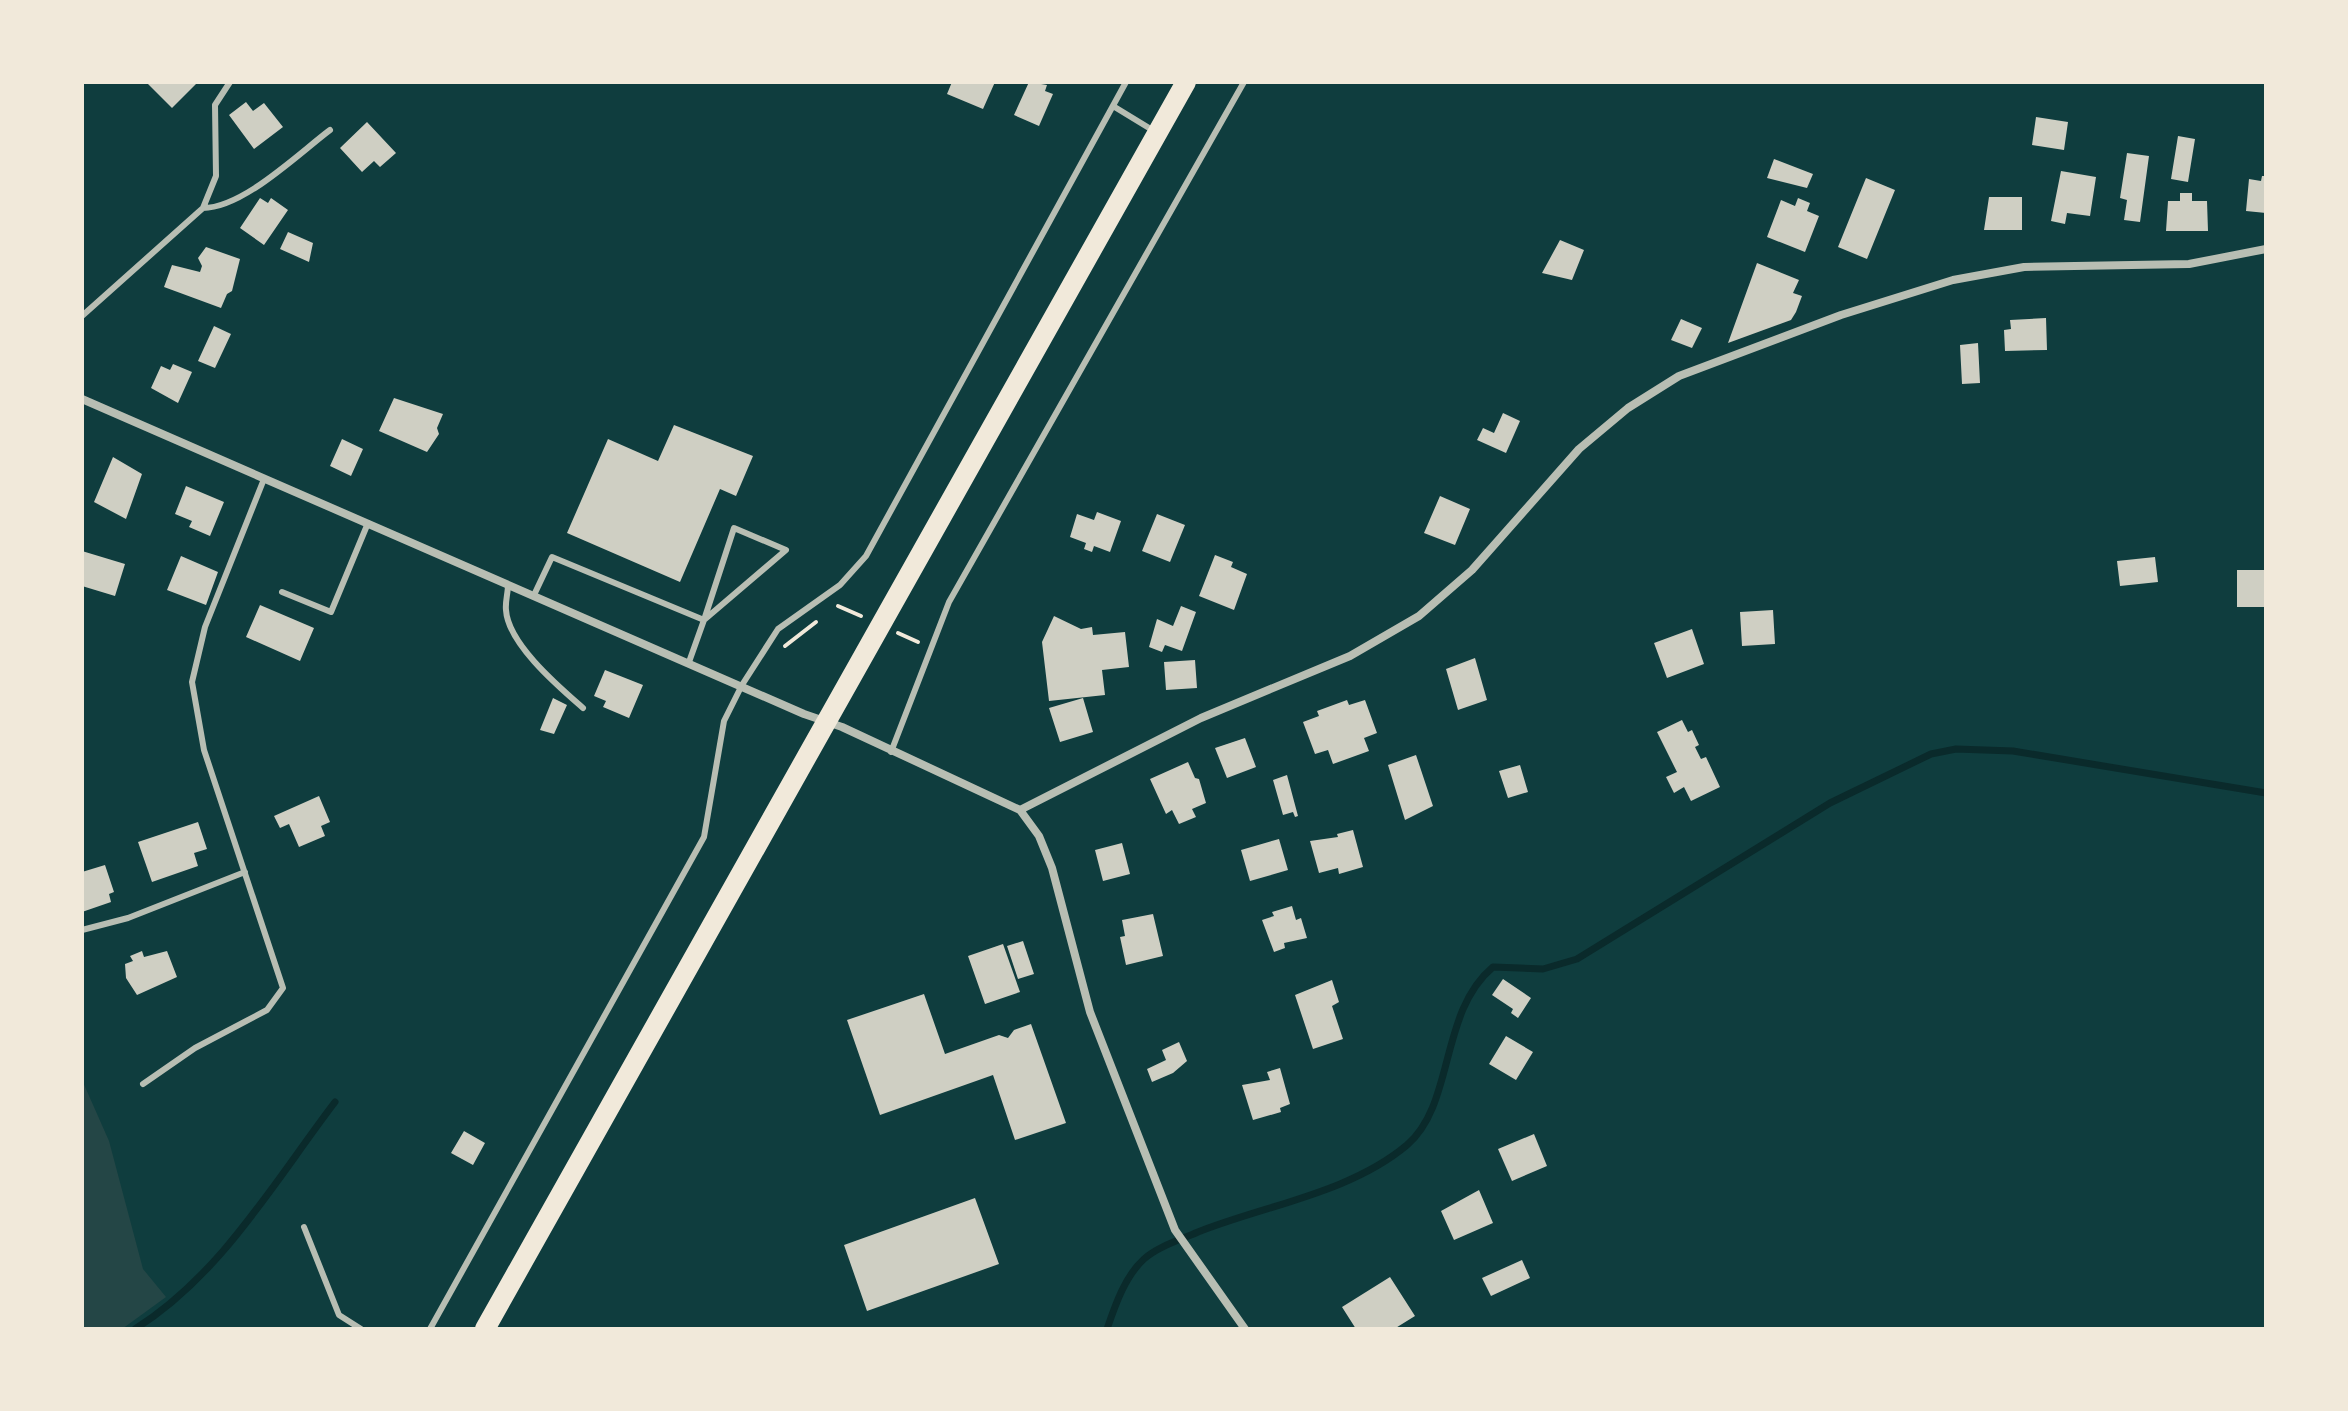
<svg xmlns="http://www.w3.org/2000/svg" width="2348" height="1411" viewBox="0 0 2348 1411" font-family="Jost,sans-serif">
<style>
.green{fill:#244646}
.lines{fill:none;stroke-linecap:round;stroke-linejoin:round}
.stream{stroke:#0a2a2b;stroke-width:7}
.building{fill:#cfcfc3}
.path{stroke:#f1e9da;stroke-width:4}
.service{stroke:#b8beb3;stroke-width:6}
.minor{stroke:#b8beb3;stroke-width:8}
.primary{stroke:#f1e9da;stroke-width:20}
</style>
<rect width="100%" height="100%" fill="#0f3d3e"/>
<path class="green" d="M 82,1080 L 109,1141 L 143,1269 L 166,1297 L 122,1329 L 82,1329 Z"/>
<g class="lines">
<path class="stream" d="M 135,1329 C 221,1275 274,1182 335,1102
M 1107,1329 C 1115,1306 1125,1276 1144,1259 C 1159,1246 1180,1240 1198,1232 C 1266,1205 1350,1193 1407,1145 C 1455,1104 1439,1012 1493,967 L 1543,969 L 1577,959 L 1830,803 L 1931,754 L 1956,749 L 2013,751 L 2266,793"/>
</g>
<path class="building" d="M 146,82 L 198,82 L 172,108 Z
M 952,82 L 995,82 L 983,109 L 947,94 Z
M 1029,82 L 1047,85 L 1045,91 L 1053,94 L 1039,126 L 1014,115 Z
M 246,102 L 253,111 L 264,103 L 283,127 L 254,149 L 229,115 Z
M 2036,117 L 2068,122 L 2064,150 L 2032,145 Z
M 367,122 L 396,153 L 380,167 L 374,161 L 362,172 L 340,148 Z
M 2178,136 L 2195,139 L 2188,182 L 2171,179 Z
M 2127,153 L 2149,156 L 2140,222 L 2124,220 L 2127,200 L 2120,198 Z
M 1774,159 L 1813,174 L 1807,188 L 1767,178 Z
M 2061,171 L 2096,177 L 2090,216 L 2067,213 L 2065,224 L 2051,221 Z
M 2262,176 L 2266,176 L 2266,213 L 2246,211 L 2249,179 L 2261,181 Z
M 1866,178 L 1895,190 L 1867,259 L 1838,247 Z
M 2180,193 L 2192,193 L 2192,201 L 2207,201 L 2208,231 L 2166,231 L 2168,201 L 2180,201 Z
M 1989,197 L 2022,197 L 2022,230 L 1984,230 Z
M 260,198 L 268,203 L 271,198 L 288,210 L 264,245 L 240,228 Z
M 1798,198 L 1810,203 L 1807,211 L 1819,216 L 1805,252 L 1767,237 L 1781,200 L 1795,206 Z
M 288,232 L 313,243 L 309,262 L 280,249 Z
M 1560,240 L 1584,250 L 1572,280 L 1542,273 Z
M 206,247 L 240,259 L 232,291 L 227,294 L 221,308 L 164,287 L 172,265 L 200,272 L 202,266 L 198,258 Z
M 1757,263 L 1799,280 L 1793,293 L 1802,296 L 1796,312 L 1791,320 L 1728,343 Z
M 2046,318 L 2047,350 L 2005,351 L 2004,330 L 2011,329 L 2010,320 Z
M 1681,319 L 1702,328 L 1692,348 L 1671,340 Z
M 214,326 L 231,334 L 215,368 L 198,361 Z
M 1978,343 L 1980,383 L 1962,384 L 1960,345 Z
M 173,364 L 192,372 L 178,403 L 151,388 L 161,366 L 170,370 Z
M 394,398 L 443,414 L 437,428 L 439,434 L 427,452 L 379,431 Z
M 1503,413 L 1520,421 L 1506,453 L 1477,440 L 1483,428 L 1494,433 Z
M 674,425 L 753,456 L 736,496 L 720,489 L 680,582 L 567,533 L 608,439 L 658,461 Z
M 342,439 L 363,449 L 351,476 L 330,466 Z
M 113,457 L 142,474 L 126,519 L 94,502 Z
M 186,486 L 224,502 L 210,536 L 189,527 L 192,521 L 175,514 Z
M 1440,496 L 1470,509 L 1455,545 L 1424,533 Z
M 1097,512 L 1121,521 L 1110,552 L 1094,546 L 1092,552 L 1084,549 L 1086,543 L 1070,537 L 1077,514 L 1094,520 Z
M 1157,514 L 1185,525 L 1170,562 L 1142,551 Z
M 82,551 L 125,564 L 115,596 L 82,586 Z
M 1215,555 L 1233,562 L 1231,567 L 1247,574 L 1234,610 L 1199,596 Z
M 181,556 L 218,572 L 206,605 L 167,590 Z
M 2155,557 L 2158,582 L 2120,586 L 2117,561 Z
M 2237,570 L 2266,570 L 2266,607 L 2237,607 Z
M 260,605 L 314,628 L 300,661 L 246,637 Z
M 1181,606 L 1196,612 L 1182,651 L 1165,645 L 1162,652 L 1149,647 L 1157,619 L 1173,626 Z
M 1773,610 L 1775,644 L 1742,646 L 1740,612 Z
M 1054,616 L 1081,629 L 1092,627 L 1093,635 L 1125,632 L 1129,667 L 1102,670 L 1105,695 L 1049,701 L 1042,642 Z
M 1692,629 L 1704,664 L 1667,678 L 1654,643 Z
M 1475,658 L 1487,700 L 1458,710 L 1446,669 Z
M 1195,660 L 1197,688 L 1166,690 L 1164,662 Z
M 605,670 L 643,685 L 629,718 L 603,707 L 606,701 L 594,696 Z
M 553,698 L 567,705 L 554,734 L 540,730 Z
M 1083,698 L 1093,732 L 1060,742 L 1049,708 Z
M 1347,700 L 1349,705 L 1365,700 L 1377,733 L 1364,738 L 1369,751 L 1333,764 L 1328,750 L 1315,754 L 1303,722 L 1319,716 L 1317,711 Z
M 1682,720 L 1688,732 L 1692,730 L 1699,745 L 1695,747 L 1701,759 L 1706,757 L 1720,787 L 1691,801 L 1684,787 L 1674,793 L 1666,777 L 1677,772 L 1657,732 Z
M 1245,738 L 1256,767 L 1227,778 L 1215,748 Z
M 1416,755 L 1433,806 L 1405,820 L 1388,765 Z
M 1188,762 L 1195,778 L 1199,779 L 1206,803 L 1192,809 L 1196,817 L 1179,824 L 1172,810 L 1166,814 L 1150,779 Z
M 1520,765 L 1528,792 L 1508,798 L 1499,771 Z
M 1287,775 L 1298,816 L 1295,817 L 1293,812 L 1283,815 L 1273,780 Z
M 319,796 L 330,822 L 321,826 L 325,836 L 299,847 L 289,824 L 280,828 L 274,816 Z
M 198,822 L 207,849 L 194,853 L 198,866 L 152,882 L 138,842 Z
M 1353,830 L 1363,867 L 1339,874 L 1338,868 L 1319,873 L 1310,841 L 1338,837 L 1337,834 Z
M 1279,839 L 1288,870 L 1250,881 L 1241,850 Z
M 1122,843 L 1130,874 L 1103,881 L 1095,850 Z
M 105,865 L 114,892 L 109,894 L 111,902 L 82,912 L 82,872 Z
M 1292,906 L 1296,920 L 1301,918 L 1307,938 L 1284,943 L 1285,948 L 1274,952 L 1262,920 L 1274,916 L 1272,912 Z
M 1153,914 L 1163,956 L 1126,965 L 1120,937 L 1125,936 L 1122,920 Z
M 1023,941 L 1034,974 L 1018,979 L 1007,946 Z
M 1003,944 L 1020,992 L 985,1004 L 968,956 Z
M 142,951 L 144,957 L 167,951 L 177,977 L 137,995 L 126,978 L 125,964 L 133,961 L 130,956 Z
M 1503,979 L 1531,998 L 1518,1018 L 1511,1013 L 1513,1009 L 1492,995 Z
M 1332,980 L 1339,1002 L 1332,1006 L 1343,1039 L 1313,1049 L 1295,995 Z
M 924,994 L 945,1054 L 999,1035 L 1008,1038 L 1014,1030 L 1031,1024 L 1066,1123 L 1015,1140 L 993,1075 L 880,1115 L 847,1020 Z
M 1506,1036 L 1533,1052 L 1516,1080 L 1489,1064 Z
M 1179,1042 L 1187,1061 L 1173,1073 L 1152,1082 L 1147,1069 L 1166,1060 L 1162,1050 Z
M 1280,1068 L 1290,1104 L 1280,1108 L 1281,1112 L 1253,1120 L 1242,1085 L 1270,1080 L 1267,1072 Z
M 464,1131 L 485,1143 L 473,1165 L 451,1153 Z
M 1534,1134 L 1547,1166 L 1512,1181 L 1498,1149 Z
M 1479,1190 L 1493,1223 L 1454,1240 L 1441,1211 Z
M 975,1198 L 999,1264 L 867,1311 L 844,1245 Z
M 1522,1260 L 1530,1278 L 1491,1296 L 1482,1278 Z
M 1390,1277 L 1415,1316 L 1394,1329 L 1356,1329 L 1342,1307 Z"/>
<g class="lines">
<path class="path" d="M 838,606 L 861,616
M 898,633 L 918,642
M 785,646 L 816,622"/>
<path class="service" d="M 1113,106 L 1154,131
M 203,208 C 243,208 298,154 330,130
M 82,316 L 203,208 L 216,176 L 215,105 L 230,82
M 508,585 C 508,593 505,602 506,610 C 508,644 559,687 583,708
M 282,592 L 331,612 L 368,523
M 534,595 L 552,557 L 704,620 L 734,528 L 786,550 L 704,620 L 689,662
M 891,752 L 949,602 L 1244,82
M 82,930 L 128,918 L 245,872
M 143,1084 L 195,1048 L 267,1010 L 283,988 L 204,750 L 192,682 L 205,627 L 264,479
M 304,1227 L 339,1315 L 361,1329
M 430,1329 L 704,837 L 724,721 L 742,685 L 778,629 L 840,585 L 866,556 L 1126,82"/>
<path class="minor" d="M 82,399 L 804,714 L 842,727 L 1020,810 L 1201,718 L 1350,656 L 1419,616 L 1472,570 L 1579,449 L 1628,408 L 1679,376 L 1841,315 L 1953,280 L 2024,267 L 2189,264 L 2266,249
M 1020,810 L 1039,836 L 1052,868 L 1090,1012 L 1175,1230 L 1245,1329"/>
<path class="primary" d="M 485,1329 L 1186,82"/>
</g>
<rect width="2348" height="1411" fill="none" stroke="#f1e9da" stroke-width="168"/>
</svg>
